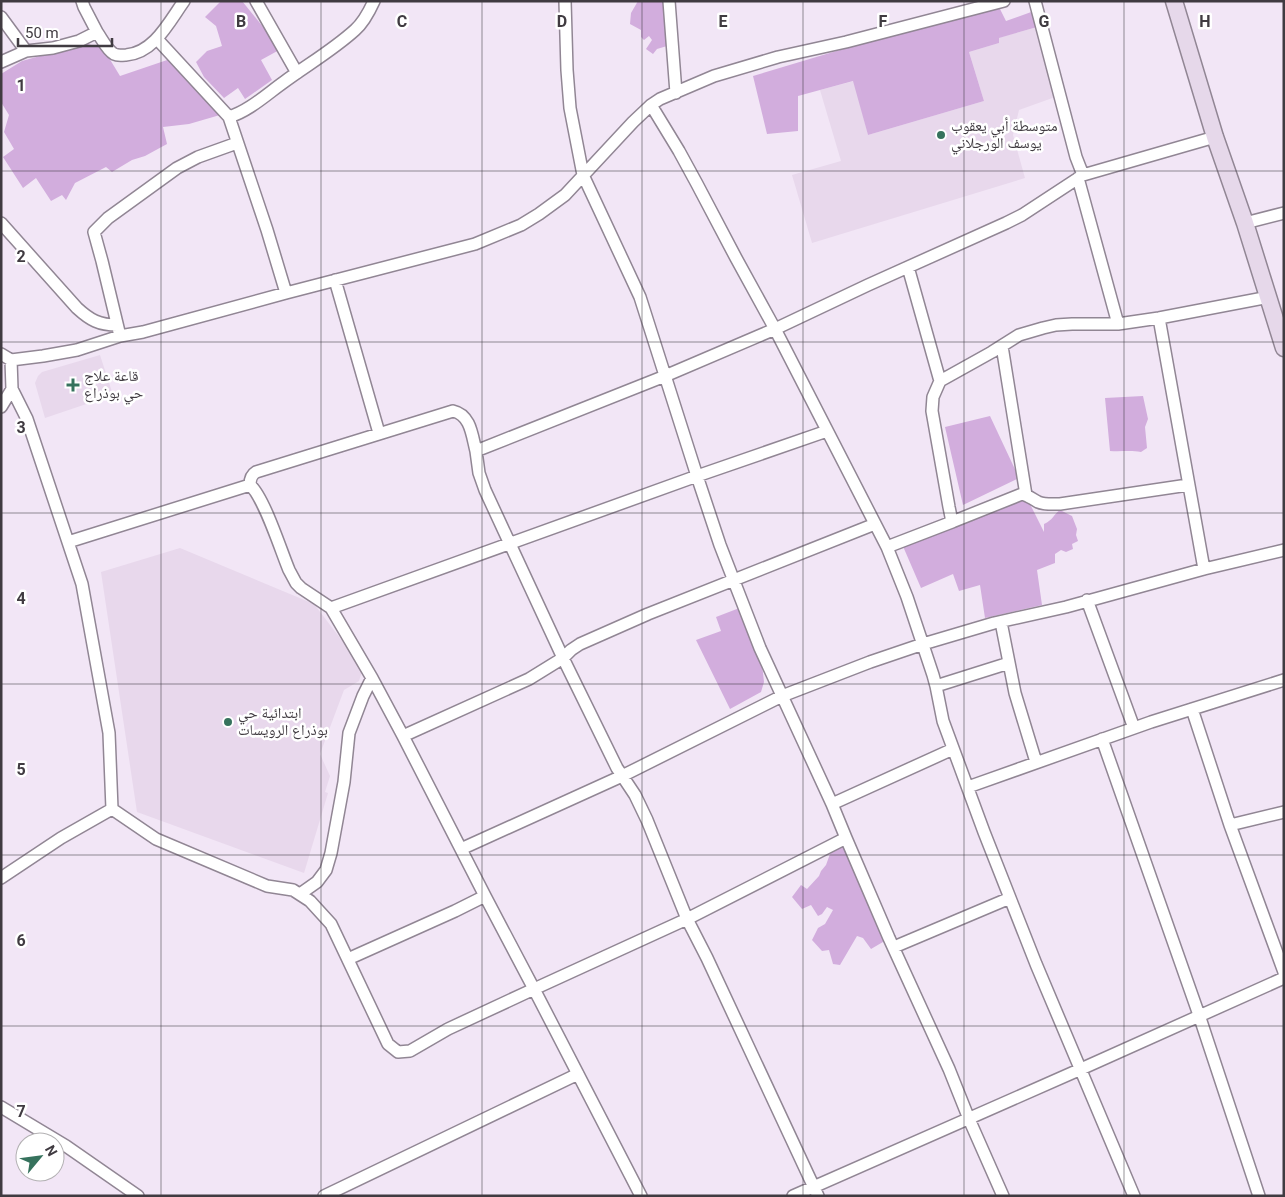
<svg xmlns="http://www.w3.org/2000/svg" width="1285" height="1197" viewBox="0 0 1285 1197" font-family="Roboto,'Noto Naskh Arabic',sans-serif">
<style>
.built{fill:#e8d8ec}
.green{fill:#d2addd}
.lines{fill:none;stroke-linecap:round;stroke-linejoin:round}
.street-casing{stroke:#918694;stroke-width:14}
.secondary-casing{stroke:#918694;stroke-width:19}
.street{stroke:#fff;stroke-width:11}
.secondary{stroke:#e6d8ea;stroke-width:16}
.grid{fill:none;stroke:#403b41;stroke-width:1;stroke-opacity:0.55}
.poi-dot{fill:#36725d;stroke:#fff;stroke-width:2}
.labels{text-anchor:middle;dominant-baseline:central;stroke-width:5;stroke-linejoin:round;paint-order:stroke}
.poi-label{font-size:15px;fill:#403b41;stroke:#fff;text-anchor:start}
.grid-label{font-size:16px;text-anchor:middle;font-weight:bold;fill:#403b41;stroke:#fff;stroke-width:5;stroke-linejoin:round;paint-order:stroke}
</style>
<rect width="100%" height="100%" fill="#f2e6f6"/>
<path class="built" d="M 1037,27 L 1058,96 L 1019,110 L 1013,135 L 1025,178 L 812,243 L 792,175 L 841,161 L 820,90 L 854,81 L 868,135 L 984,101 L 969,52 L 999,43 L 998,38 Z
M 100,355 L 113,395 L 45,418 L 35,383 L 38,376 L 42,372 Z
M 180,548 L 314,604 L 363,668 L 359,681 L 344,690 L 320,754 L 330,776 L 325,792 L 328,793 L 304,873 L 137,812 L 101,572 Z"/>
<path class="green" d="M 221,1 L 242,1 L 281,49 L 261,60 L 272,80 L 245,99 L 238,88 L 224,98 L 204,77 L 196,62 L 207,51 L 222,46 L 216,26 L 205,17 Z
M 638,1 L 666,1 L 667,46 L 657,49 L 653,54 L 646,49 L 652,40 L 649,36 L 644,40 L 641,37 L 641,30 L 630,24 L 631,13 Z
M 999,7 L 1006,21 L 1034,11 L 1037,27 L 999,38 L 999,43 L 969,52 L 984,101 L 868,135 L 853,81 L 798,96 L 798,131 L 767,134 L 753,76 L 833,52 L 976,12 Z
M 80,42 L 103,48 L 120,76 L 176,57 L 220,115 L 189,124 L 163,127 L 167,144 L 145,156 L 132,160 L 112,172 L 106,167 L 75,183 L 66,200 L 62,195 L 51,201 L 36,178 L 23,188 L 3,157 L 14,149 L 4,132 L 9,115 L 1,102 L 1,74 L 22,61 L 54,52 Z
M 1143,396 L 1148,419 L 1145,427 L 1147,448 L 1141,452 C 1130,450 1121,452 1110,451 L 1105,398 Z
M 990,416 L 1019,478 L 963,505 L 945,427 Z
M 1026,496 L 1044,532 L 1044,524 C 1053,520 1053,515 1060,510 L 1072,516 L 1077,529 L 1076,535 L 1078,541 L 1072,544 L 1073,549 L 1066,552 L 1061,550 L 1055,554 L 1055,563 L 1037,570 L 1042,605 L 985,618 L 980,585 L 959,591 L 953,574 L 921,588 L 902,544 Z
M 742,607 L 762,664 L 764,682 L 761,692 L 730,709 L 696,640 L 721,631 L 716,617 Z
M 846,846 L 888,939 L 871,949 L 863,938 L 857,936 L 840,965 L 833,964 L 829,950 L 822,951 L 812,940 L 818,928 L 825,924 L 833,910 L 827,907 L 822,914 L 818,916 L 811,905 L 802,909 L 792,897 L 801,885 L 807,889 L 819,876 L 821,871 L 826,865 L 830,854 L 836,849 Z"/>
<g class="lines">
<g class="street-casing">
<path id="street" d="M 82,1 L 84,7 L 97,32
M 256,1 L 297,73
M 669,1 L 676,93
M 1035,1 L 1076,157 L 1083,175
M 1,17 L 26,51
M 157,39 L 229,117
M 1,62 L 26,51 L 53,48 L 79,41 L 97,32 C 102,39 107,50 114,54 C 118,56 121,55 126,55 C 154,53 169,22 184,1
M 651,105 L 679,151 L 697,184 L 736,258 L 775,329 L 887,547 L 907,597 L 933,675 L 936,686 L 943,721 L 984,832 L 1036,964 L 1134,1196
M 1078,178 L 1118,324
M 1,223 L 77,308 C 90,320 99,325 117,325
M 1245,223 L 1284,213
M 335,280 L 379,433
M 286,293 L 267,230 L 229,117 C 249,111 267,94 284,82 C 307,65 333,50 355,30 C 364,22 369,12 374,1
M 1159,318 L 1204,569
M 120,336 L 102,261 L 94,232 L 108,218 L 177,168 L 198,157 L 237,143
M 1002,346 L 1026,495
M 1,354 L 11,360 L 43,356 L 77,350 L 120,336 L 143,332 L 286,293 L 475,244 L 521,225 L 539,214 L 565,195 L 633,122 L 651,105 L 660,99 L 714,76 L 778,57 L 846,42 L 1004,1
M 940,381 L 992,352 L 1019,335 L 1043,328 L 1056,325 L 1072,324 L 1118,324 L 1159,318 L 1269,297
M 12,389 L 27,419 L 82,584 L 109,733 L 112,809 L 156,839 L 267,886 L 293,890 L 310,901 L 331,924 L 388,1044 L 398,1052 L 410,1051 L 448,1029 L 534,989 L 641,1196
M 1,407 L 12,389 L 11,360
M 827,431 L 697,476 L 720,545 L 760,648 L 832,804 L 846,838 L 889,938 L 949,1069 L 969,1119 L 1003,1196
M 476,451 L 479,473 L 485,490 L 510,544 L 563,658 L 617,768 L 635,795 L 647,820 L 687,919 L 707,958 L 818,1196
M 250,485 C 250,479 251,475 256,472 L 453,411 C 471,415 472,436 476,451 L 665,376 L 775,329 L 868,285 L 1006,223 L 1022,215 L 1083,175 L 1215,137
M 952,522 L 1022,494 C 1028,495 1032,499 1038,502 C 1045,505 1053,504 1060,504 L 1188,485
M 68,542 L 250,485 C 264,497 281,551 289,570 L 296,583 L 301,588 L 331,608 L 372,678 L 403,736 L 485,896 L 534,989 L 687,919 L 846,838
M 887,547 L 952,522 L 949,507 L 932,411 L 933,397 L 940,381 L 908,267
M 1087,600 L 1134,728
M 331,608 L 697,476 L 640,297 L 583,175 L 570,108 L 567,70 L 565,1
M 1001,622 L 1015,693 L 1036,762
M 936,686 L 1009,663
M 1192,709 L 1230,825 L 1284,972
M 403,736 L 529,679 L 563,658 L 571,650 L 580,644 L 648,614 L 875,524
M 1102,739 L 1199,1015 L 1259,1196
M 968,787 L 1151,722 L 1284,680
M 832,804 L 953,749
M 1230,825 L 1284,812
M 461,849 L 622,776 L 782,696 L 870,662 L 923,644 L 994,623 L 1066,607 L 1204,569 L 1284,550
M 1,878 L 61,838 L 112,809
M 300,894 L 317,882 L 326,870 L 331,853 L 344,782 L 349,733 L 363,696 L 372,678
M 894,947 L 1010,898
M 348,959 L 455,911 L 485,896
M 1,1107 L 66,1146 L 138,1196
M 324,1196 L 578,1074
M 793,1196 L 1081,1069 L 1284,978"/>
</g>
<g class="secondary-casing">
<path id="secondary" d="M 1174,1 L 1215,137 L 1245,223 L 1284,348"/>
</g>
<use href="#street" class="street"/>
<use href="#secondary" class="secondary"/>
</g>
<path class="grid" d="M 161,1 L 161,1196M 321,1 L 321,1196M 482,1 L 482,1196M 642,1 L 642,1196M 803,1 L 803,1196M 964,1 L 964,1196M 1124,1 L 1124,1196M 1,171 L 1284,171M 1,342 L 1284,342M 1,513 L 1284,513M 1,684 L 1284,684M 1,855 L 1284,855M 1,1026 L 1284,1026"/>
<g class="poi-dot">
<circle cx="941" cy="135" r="5"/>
<path d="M70.5 377.5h5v5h5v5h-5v5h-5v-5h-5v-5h5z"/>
<circle cx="228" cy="722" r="5"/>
</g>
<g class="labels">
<g class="poi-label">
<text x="951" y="126">متوسطة أبي يعقوب<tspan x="951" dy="17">يوسف الورجلاني</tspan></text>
<text x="84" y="376">قاعة علاج<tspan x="84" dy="17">حي بوذراع</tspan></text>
<text x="238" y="713">ابتدائية حي<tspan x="238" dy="17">بوذراع الرويسات</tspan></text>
</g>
</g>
<g class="grid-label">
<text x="241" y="27">B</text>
<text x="402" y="27">C</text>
<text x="562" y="27">D</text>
<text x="723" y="27">E</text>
<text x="883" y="27">F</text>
<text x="1044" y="27">G</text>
<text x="1205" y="27">H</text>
<text x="21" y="91">1</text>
<text x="21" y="262">2</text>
<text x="21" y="433">3</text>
<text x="21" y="604">4</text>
<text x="21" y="775">5</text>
<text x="21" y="946">6</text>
<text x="21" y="1117">7</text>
</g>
<rect width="1285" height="1197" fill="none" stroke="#403b41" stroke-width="5"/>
<g transform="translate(40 1157) rotate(61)"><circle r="24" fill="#ffffff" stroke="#b3b1b3"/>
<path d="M0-4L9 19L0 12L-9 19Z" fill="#36725d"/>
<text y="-8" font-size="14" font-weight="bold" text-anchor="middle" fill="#403b41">N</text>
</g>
<path d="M18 38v8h94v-8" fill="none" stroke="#403b41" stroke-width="2.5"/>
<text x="25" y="38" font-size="15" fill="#403b41" stroke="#ffffff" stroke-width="4" paint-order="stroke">50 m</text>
</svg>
